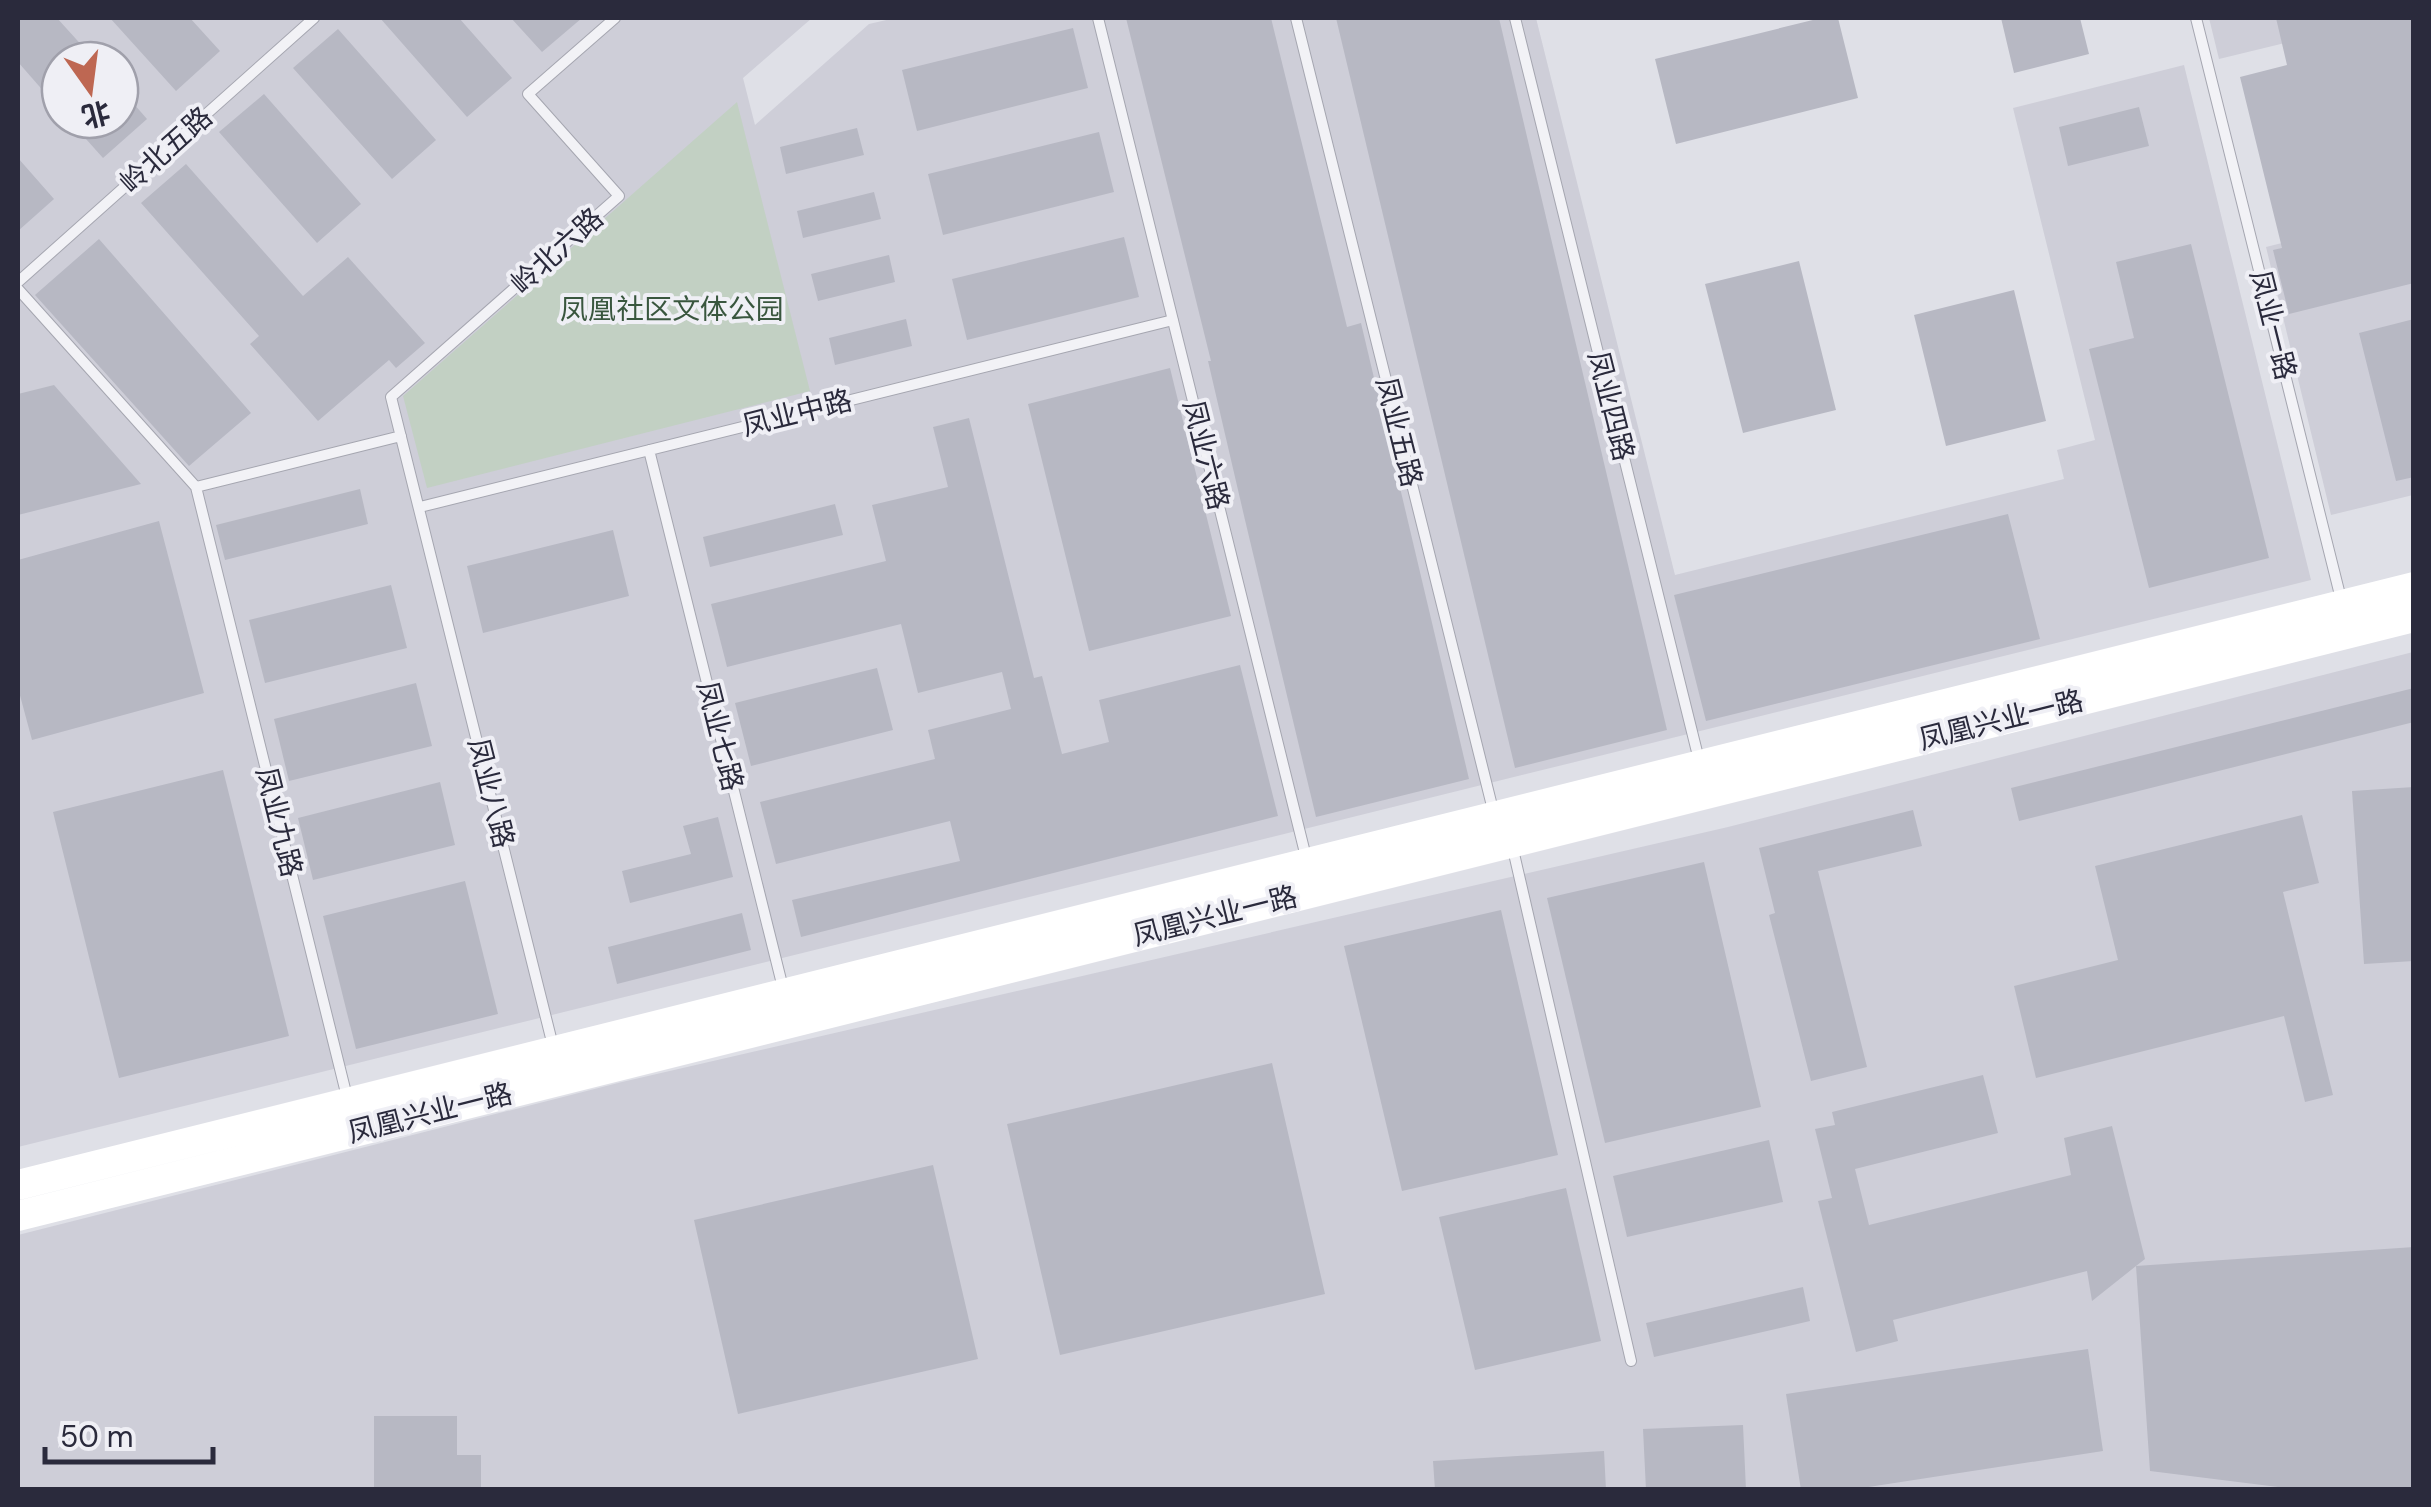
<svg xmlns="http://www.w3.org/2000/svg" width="2431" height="1507" viewBox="0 0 2431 1507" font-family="'DM Sans','Noto Sans SC',sans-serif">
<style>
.built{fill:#ceced8;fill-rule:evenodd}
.park{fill:#c2d0c3}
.building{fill:#b7b8c3}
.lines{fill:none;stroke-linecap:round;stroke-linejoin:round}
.lane-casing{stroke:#a5a6b0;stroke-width:12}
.lane{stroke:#f2f2f6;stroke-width:10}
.secondary{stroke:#fff;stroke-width:30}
.labels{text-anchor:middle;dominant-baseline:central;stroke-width:8;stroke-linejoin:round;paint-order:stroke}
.street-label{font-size:28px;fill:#2a2a3c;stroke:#efeff5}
.park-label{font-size:28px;fill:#39563e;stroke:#efeff5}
</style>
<rect width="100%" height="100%" fill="#dfe0e7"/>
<path class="built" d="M 18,18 L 812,18 L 743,78 L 755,125 L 869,24 L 895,18 L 1536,18 L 1675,575 L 2064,479 L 2057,450 L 2095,440 L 2013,108 L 2184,65 L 2311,580 L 18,1147 ZM 60,60 L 120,60 L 120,120 L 60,120 Z
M 2209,18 L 2388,18 L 2219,59 Z
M 2413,211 L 2413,495 L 2331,515 L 2266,247 Z
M 2413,652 L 2413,1489 L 18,1490 L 18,1235 L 622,1082 L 1728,827 Z"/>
<path class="park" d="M 737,102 L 810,391 L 427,488 L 403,396 Z"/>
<path class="building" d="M 18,18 L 57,18 L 95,60 L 60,60 L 60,110 L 18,62 Z
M 110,18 L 190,18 L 220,51 L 176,91 Z
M 380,18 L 459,18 L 512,78 L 467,117 Z
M 511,18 L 582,18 L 542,52 Z
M 1126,18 L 1271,18 L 1347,327 L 1361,323 L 1469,779 L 1316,817 L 1245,520 L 1208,361 L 1211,361 Z
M 1336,18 L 1499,18 L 1667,730 L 1515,768 Z
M 1821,18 L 1838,18 L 1858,98 L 1676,144 L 1655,59 Z
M 2001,18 L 2080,18 L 2089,54 L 2014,73 Z
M 2276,18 L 2414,18 L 2414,283 L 2289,314 L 2273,250 L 2282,248 L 2240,77 L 2287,65 Z
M 1073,28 L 1088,88 L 917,131 L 902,70 Z
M 338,29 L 436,140 L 392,179 L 293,68 Z
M 120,88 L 147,119 L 103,158 L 69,120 L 120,120 Z
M 264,94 L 361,204 L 317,243 L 219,132 Z
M 2139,107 L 2149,146 L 2068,166 L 2059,127 Z
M 857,128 L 864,155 L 786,174 L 780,147 Z
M 1099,132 L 1114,192 L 943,235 L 928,174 Z
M 18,158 L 54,199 L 18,231 Z
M 186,164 L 303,296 L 348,257 L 425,343 L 396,368 L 389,360 L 318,421 L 250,344 L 259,336 L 141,203 Z
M 874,192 L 881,219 L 803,238 L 797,211 Z
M 1124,237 L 1139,297 L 967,340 L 952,279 Z
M 99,239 L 251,413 L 189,466 L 35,295 Z
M 2191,244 L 2269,558 L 2149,588 L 2089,349 L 2134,338 L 2116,262 Z
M 889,255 L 895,282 L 818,301 L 811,274 Z
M 1799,261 L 1836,410 L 1743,433 L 1705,284 Z
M 2014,290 L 2046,421 L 1946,446 L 1914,315 Z
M 906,319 L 912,346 L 835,365 L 829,338 Z
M 2414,319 L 2414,477 L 2396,481 L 2359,333 Z
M 1170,368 L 1231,616 L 1089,651 L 1028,404 Z
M 54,385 L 141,484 L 18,515 L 18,394 Z
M 969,418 L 1034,678 L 1042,676 L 1062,754 L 1109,742 L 1099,700 L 1240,665 L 1278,816 L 801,937 L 792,900 L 960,861 L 950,821 L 776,864 L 760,802 L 935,759 L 928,730 L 1011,709 L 1002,672 L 918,693 L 901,624 L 727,667 L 711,604 L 886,561 L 872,505 L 948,487 L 933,427 Z
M 360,489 L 368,524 L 225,560 L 216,525 Z
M 835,504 L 843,535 L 710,567 L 703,537 Z
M 2008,514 L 2040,639 L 1706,721 L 1674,595 Z
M 159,521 L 204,693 L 32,740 L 18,688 L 18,560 Z
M 613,530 L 629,596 L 483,633 L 467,566 Z
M 391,585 L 407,648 L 265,683 L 249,620 Z
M 877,668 L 893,730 L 751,766 L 735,703 Z
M 416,683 L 432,746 L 289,781 L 274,719 Z
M 2414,688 L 2414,722 L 2019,821 L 2011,788 Z
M 223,770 L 289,1036 L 119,1078 L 53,812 Z
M 440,782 L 455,845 L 313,880 L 298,818 Z
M 2414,787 L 2414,961 L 2364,964 L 2352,791 Z
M 1913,810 L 1922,846 L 1818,871 L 1867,1067 L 1811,1081 L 1769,915 L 1775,913 L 1759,848 Z
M 2302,815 L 2319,883 L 2283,892 L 2333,1095 L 2305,1102 L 2284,1016 L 2036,1078 L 2014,986 L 2118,960 L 2095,866 Z
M 718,817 L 733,877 L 630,903 L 622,871 L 691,854 L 683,826 Z
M 1704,862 L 1761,1107 L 1605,1143 L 1547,898 Z
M 465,881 L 498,1014 L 356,1049 L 323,916 Z
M 1501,910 L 1558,1155 L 1402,1191 L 1344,946 Z
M 742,913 L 751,950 L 617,984 L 608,947 Z
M 1272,1063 L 1325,1294 L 1060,1355 L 1007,1124 Z
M 1983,1075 L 1998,1133 L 1855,1169 L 1869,1225 L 2071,1175 L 2064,1138 L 2112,1126 L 2145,1259 L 2136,1266 L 2414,1247 L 2414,1490 L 2303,1490 L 2150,1471 L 2136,1266 L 2092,1301 L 2087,1271 L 1893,1320 L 1898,1341 L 1856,1352 L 1818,1201 L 1832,1198 L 1815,1129 L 1835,1125 L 1832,1112 Z
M 1769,1140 L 1783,1202 L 1627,1237 L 1613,1176 Z
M 933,1165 L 978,1359 L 738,1414 L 694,1220 Z
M 1566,1188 L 1601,1341 L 1475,1370 L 1439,1217 Z
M 1803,1287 L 1810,1321 L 1654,1357 L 1646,1323 Z
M 2088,1349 L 2103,1451 L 1849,1490 L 1801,1490 L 1786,1394 Z
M 374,1416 L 457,1416 L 457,1455 L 481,1455 L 481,1490 L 374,1490 Z
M 1743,1425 L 1746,1490 L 1646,1490 L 1643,1429 Z
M 1604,1451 L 1606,1490 L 1435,1490 L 1433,1461 Z"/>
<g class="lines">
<g class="lane-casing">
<path id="lane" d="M 1098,18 L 1307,861
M 1296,18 L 1494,814
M 1515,18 L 1700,764
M 2196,18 L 2342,603
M 18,282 L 314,18
M 18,289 L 196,487
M 649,450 L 784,992
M 420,507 L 1173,320
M 1512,845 L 1631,1361
M 554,1050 L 391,397 L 619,196 L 528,94 L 615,18
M 348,1101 L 196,487 L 401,436"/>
</g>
<use href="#lane" class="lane"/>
<path class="secondary" d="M 18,1185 L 2414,587
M 18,1216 L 2414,617"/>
</g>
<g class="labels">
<g class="street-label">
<text transform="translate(166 150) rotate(-42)">岭北五路</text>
<text transform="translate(557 251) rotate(-42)">岭北六路</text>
<text transform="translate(2273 325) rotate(76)">凤业一路</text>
<text transform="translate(1611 406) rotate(76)">凤业四路</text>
<text transform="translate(797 413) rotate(-14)">凤业中路</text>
<text transform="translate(1399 432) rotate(76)">凤业五路</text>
<text transform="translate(1206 455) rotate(76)">凤业六路</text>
<text transform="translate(2001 720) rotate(-14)">凤凰兴业一路</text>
<text transform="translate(720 736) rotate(76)">凤业七路</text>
<text transform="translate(491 793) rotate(76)">凤业八路</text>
<text transform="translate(279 822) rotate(76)">凤业九路</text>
<text transform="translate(1215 916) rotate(-14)">凤凰兴业一路</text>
<text transform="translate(430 1113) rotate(-14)">凤凰兴业一路</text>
</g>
<g class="park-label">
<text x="672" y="309">凤凰社区文体公园</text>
</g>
</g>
<rect width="2431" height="1507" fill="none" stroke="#2a2a3c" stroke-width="40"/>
<g transform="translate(90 90) rotate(166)"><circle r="48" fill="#efeff5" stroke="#a0a0ab" stroke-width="2.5"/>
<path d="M0-8L18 38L0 25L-18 38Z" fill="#be6752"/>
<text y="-15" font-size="28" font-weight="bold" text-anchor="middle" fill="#2a2a3c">北</text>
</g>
<path d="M45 1447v15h168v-15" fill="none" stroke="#2a2a3c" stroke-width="5"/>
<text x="60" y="1447" font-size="30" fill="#2a2a3c" stroke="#efeff5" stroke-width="8" paint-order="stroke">50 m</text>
</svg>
